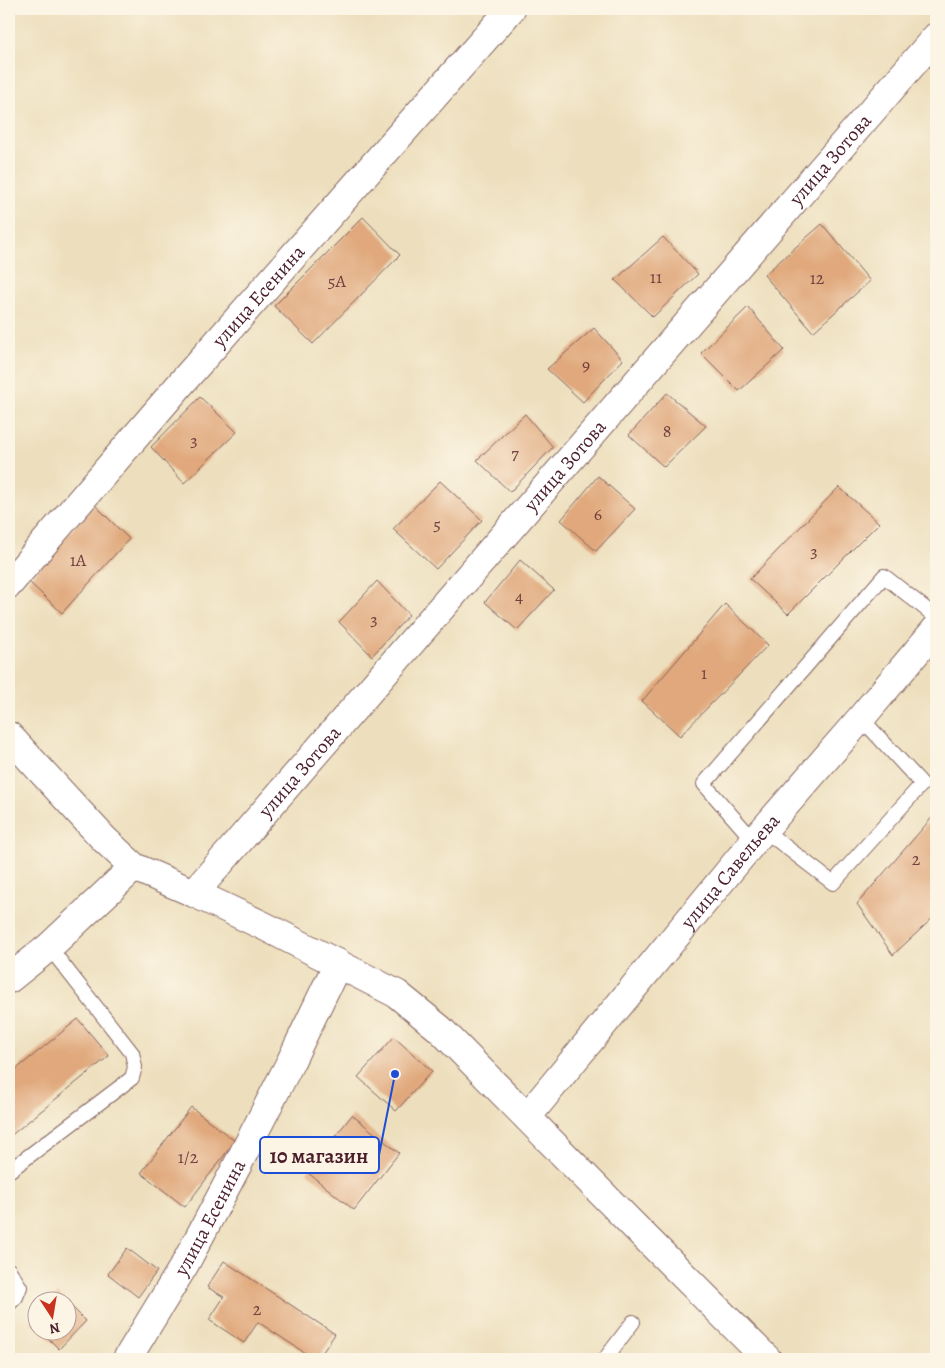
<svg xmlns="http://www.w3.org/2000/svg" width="945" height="1368" viewBox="0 0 945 1368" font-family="Alegreya,serif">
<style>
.building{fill:#e0a87c}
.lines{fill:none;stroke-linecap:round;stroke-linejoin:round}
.service-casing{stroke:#83625e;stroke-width:16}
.minor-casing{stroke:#83625e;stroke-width:30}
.tertiary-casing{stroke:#83625e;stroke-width:30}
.service{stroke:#fff;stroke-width:14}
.minor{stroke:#fff;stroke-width:28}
.tertiary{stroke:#fff;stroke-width:28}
.labels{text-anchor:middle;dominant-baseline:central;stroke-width:4;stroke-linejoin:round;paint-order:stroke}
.number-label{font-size:18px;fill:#70413f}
.street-label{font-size:20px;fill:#4a1f2b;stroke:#fcf5e5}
.leader{fill:none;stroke:#1d4ed8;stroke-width:2}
.callout-dot{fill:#1d4ed8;stroke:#fcf5e5;stroke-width:2}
.callout{fill:#fcf5e5;stroke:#1d4ed8;stroke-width:2}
.callout-label{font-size:21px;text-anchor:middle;font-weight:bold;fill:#4a1f2b}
</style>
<rect width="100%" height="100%" fill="#fcf5e5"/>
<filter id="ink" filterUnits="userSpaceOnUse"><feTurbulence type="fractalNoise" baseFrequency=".02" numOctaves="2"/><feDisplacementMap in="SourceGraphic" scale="10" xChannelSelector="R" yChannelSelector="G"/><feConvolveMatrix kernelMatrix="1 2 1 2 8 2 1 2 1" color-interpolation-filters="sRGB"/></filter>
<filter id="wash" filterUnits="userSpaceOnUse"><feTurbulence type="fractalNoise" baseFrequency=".0096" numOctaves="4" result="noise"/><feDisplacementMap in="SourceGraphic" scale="20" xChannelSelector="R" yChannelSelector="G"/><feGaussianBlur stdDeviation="1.12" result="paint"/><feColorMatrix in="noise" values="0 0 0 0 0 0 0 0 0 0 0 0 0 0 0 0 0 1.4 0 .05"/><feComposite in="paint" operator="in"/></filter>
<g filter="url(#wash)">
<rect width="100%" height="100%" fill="#eddfbd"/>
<g id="blocks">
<path class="building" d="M 363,217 L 400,255 L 313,344 L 274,306 Z
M 822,224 L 870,281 L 813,332 L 764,275 Z
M 663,237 L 698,274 L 653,317 L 615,280 Z
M 748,307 L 784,350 L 739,391 L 701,353 Z
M 594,328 L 623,360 L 583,402 L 547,369 Z
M 667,393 L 706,426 L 664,467 L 629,435 Z
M 200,397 L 237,432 L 184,483 L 151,447 Z
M 525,414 L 553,447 L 510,492 L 477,460 Z
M 598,476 L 635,509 L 596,551 L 561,520 Z
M 440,481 L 482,520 L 436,569 L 393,529 Z
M 839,487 L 879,523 L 788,614 L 750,579 Z
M 94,504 L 129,539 L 62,613 L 28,581 Z
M 520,560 L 554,590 L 517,630 L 485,602 Z
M 377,581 L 409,615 L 372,656 L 339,622 Z
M 725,604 L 768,645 L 680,736 L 642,701 Z
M 936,813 L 936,915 L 893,955 L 857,904 Z
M 78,1019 L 109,1056 L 9,1137 L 9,1075 Z
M 394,1037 L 432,1071 L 396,1111 L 358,1077 Z
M 191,1107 L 235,1141 L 185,1207 L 141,1173 Z
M 352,1115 L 399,1153 L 354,1210 L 307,1172 Z
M 127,1248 L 157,1271 L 138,1297 L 108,1274 Z
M 224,1261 L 335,1334 L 318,1359 L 314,1359 L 258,1322 L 244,1343 L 209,1320 L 224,1297 L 207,1287 Z
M 58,1294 L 65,1300 L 51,1300 Z
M 68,1303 L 86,1321 L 59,1349 L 40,1330 L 68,1330 Z
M 38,1315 L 38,1329 L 31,1322 Z"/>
</g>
</g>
<g filter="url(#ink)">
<use href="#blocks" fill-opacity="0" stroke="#83625e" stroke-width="1"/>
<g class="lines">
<g class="service-casing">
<path id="service" d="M 764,830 L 833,883 L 922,784 L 861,718
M 754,841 L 704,784 L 884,576 L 936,617
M 9,1171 L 132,1078 L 135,1067 L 132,1053 L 49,947
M 9,1270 L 20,1287 L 16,1297 L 9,1304
M 605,1359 L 633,1322"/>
</g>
<g class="minor-casing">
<g id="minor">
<path id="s1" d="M 9,584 L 184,380 L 511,9"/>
<path id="s2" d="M 194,893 L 936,37"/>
<path d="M 9,979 L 49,947 L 134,867"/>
<path id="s3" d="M 527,1117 L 754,841 L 861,718 L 936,629"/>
<path id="s4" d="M 127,1359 L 185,1264 L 237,1166 L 290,1063 L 338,963"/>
</g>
</g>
<g class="tertiary-casing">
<path id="tertiary" d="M 9,736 L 104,839 L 134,867 L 194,893 L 264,926 L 397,994 L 440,1029 L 632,1224 L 767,1359"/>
</g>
<use href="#service" class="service"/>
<use href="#minor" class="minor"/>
<use href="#tertiary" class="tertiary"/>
</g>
</g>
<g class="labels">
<g class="number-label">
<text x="656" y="277">11</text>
<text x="817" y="278">12</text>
<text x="337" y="281">5А</text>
<text x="586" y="365">9</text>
<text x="667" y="431">8</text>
<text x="194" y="440">3</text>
<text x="515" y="453">7</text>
<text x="598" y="514">6</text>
<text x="437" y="524">5</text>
<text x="814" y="551">3</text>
<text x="78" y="560">1А</text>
<text x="519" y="596">4</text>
<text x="374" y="619">3</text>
<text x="704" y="673">1</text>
<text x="916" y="859">2</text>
<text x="188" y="1157">1/2</text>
<text x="257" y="1309">2</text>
</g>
<g class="street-label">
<text stroke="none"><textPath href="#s2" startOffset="971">улица Зотова</textPath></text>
<text stroke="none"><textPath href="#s1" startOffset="381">улица Есенина</textPath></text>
<text stroke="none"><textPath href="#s2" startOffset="566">улица Зотова</textPath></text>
<text stroke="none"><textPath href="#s2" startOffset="161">улица Зотова</textPath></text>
<text stroke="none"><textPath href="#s3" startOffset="319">улица Савельева</textPath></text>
<text stroke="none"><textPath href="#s4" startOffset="164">улица Есенина</textPath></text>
</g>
</g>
<path class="leader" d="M395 1074L379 1155"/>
<circle class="callout-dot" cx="395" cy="1074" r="5"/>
<rect class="callout" x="260" y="1137" width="119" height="36" rx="5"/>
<g class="callout-label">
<text x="319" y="1163">10 магазин</text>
</g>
<rect width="945" height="1368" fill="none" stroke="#fcf5e5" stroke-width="30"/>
<g transform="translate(52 1316) rotate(168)"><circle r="24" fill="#fcf5e5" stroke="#b59f9b"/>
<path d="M0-4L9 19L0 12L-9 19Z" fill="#c8321e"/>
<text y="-8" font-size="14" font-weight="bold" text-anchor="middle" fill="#4a1f2b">N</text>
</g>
</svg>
